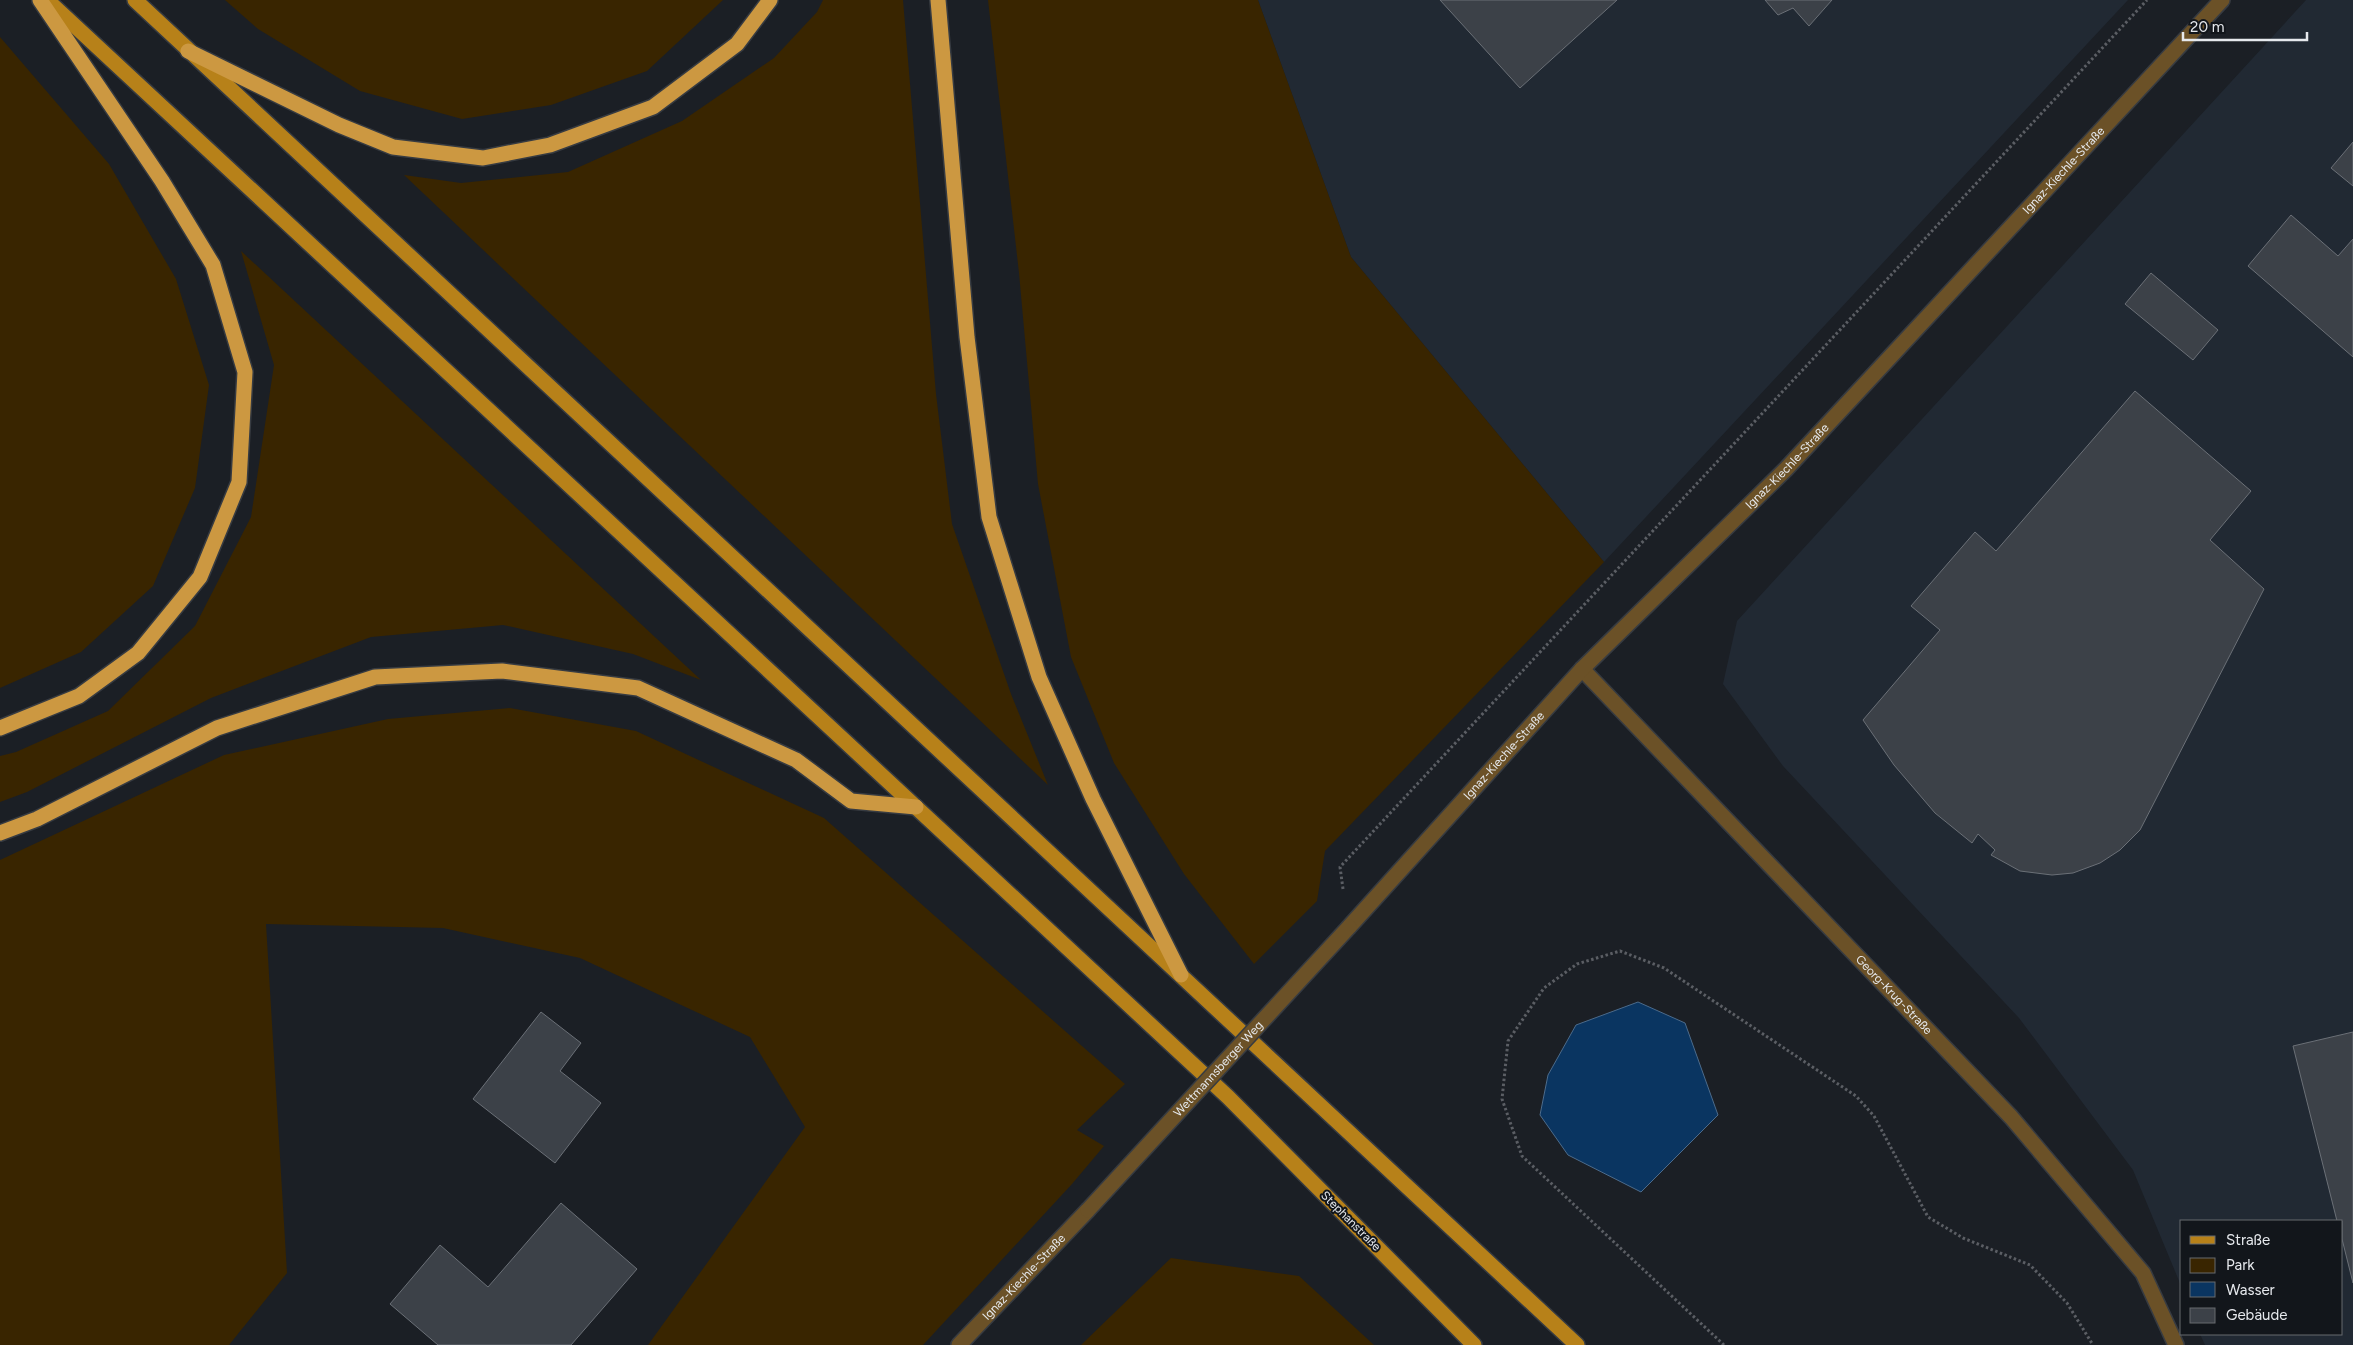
<svg xmlns="http://www.w3.org/2000/svg" width="2353" height="1345" viewBox="0 0 2353 1345" font-family="Figtree,sans-serif">
<style>
.built{fill:#212933}
.green{fill:#392500}
.water{fill:#0a3561;stroke:#4c6b8b}
.building{fill:#3c4148;stroke:#6b7077}
.lines{fill:none;stroke-linecap:round;stroke-linejoin:round}
.minor-casing{stroke:#373b41;stroke-width:18}
.major-casing{stroke:#373b41;stroke-width:18}
.highway-casing{stroke:#373b41;stroke-width:18}
.path{stroke:#5b5e64;stroke-width:3;stroke-dasharray:2.5 2.5;stroke-linecap:butt}
.minor{stroke:#6b5127;stroke-width:15}
.major{stroke:#b78119;stroke-width:15}
.highway{stroke:#cc9841;stroke-width:15}
.minor-bridge-casing{stroke:#373b41;stroke-width:18;stroke-linecap:butt}
.minor-bridge{stroke:#6b5127;stroke-width:15}
.labels{text-anchor:middle;dominant-baseline:central;stroke-width:4;stroke-linejoin:round;paint-order:stroke}
.street-label{font-size:12px;fill:#e6e9ed;stroke:#12161b}
</style>
<rect width="100%" height="100%" fill="#1b1f25"/>
<path class="built" d="M 1258,0 L 2128,0 L 1604,562 L 1351,257 Z
M 2306,0 L 2353,0 L 2353,1345 L 2205,1345 L 2200,1334 L 2342,1334 L 2342,1221 L 2182,1221 L 2182,1288 L 2133,1170 L 2019,1018 L 1783,766 L 1723,684 L 1737,621 Z"/>
<path class="green" d="M 225,0 L 723,0 L 647,71 L 551,105 L 462,119 L 360,91 L 258,29 Z
M 823,0 L 903,0 L 936,394 L 952,524 L 1011,694 L 1048,785 L 404,175 L 461,183 L 568,172 L 682,121 L 774,58 L 817,12 Z
M 988,0 L 1258,0 L 1351,257 L 1604,562 L 1325,851 L 1317,901 L 1254,964 L 1184,874 L 1114,763 L 1071,657 L 1038,484 L 1019,273 Z
M 0,37 L 109,164 L 176,279 L 209,385 L 195,488 L 153,586 L 81,652 L 0,688 Z
M 241,251 L 701,680 L 633,654 L 503,625 L 371,637 L 211,698 L 27,792 L 0,802 L 0,756 L 16,752 L 108,711 L 195,626 L 251,517 L 274,365 Z
M 510,708 L 636,731 L 824,818 L 1125,1084 L 1077,1130 L 1104,1146 L 1072,1184 L 923,1345 L 648,1345 L 805,1127 L 750,1037 L 580,958 L 443,928 L 266,924 L 287,1273 L 229,1345 L 0,1345 L 0,860 L 224,755 L 388,719 Z
M 1171,1258 L 1299,1276 L 1374,1345 L 1081,1345 Z"/>
<path class="water" d="M 1638,1002 L 1685,1023 L 1718,1115 L 1641,1192 L 1568,1155 L 1540,1115 L 1548,1075 L 1576,1025 Z"/>
<path class="building" d="M 1440,0 L 1617,0 L 1520,88 Z
M 1765,0 L 1832,0 L 1809,26 L 1793,8 L 1778,15 Z
M 2353,142 L 2353,186 L 2331,168 Z
M 2291,215 L 2338,256 L 2353,239 L 2353,357 L 2248,266 Z
M 2151,273 L 2218,330 L 2193,360 L 2125,304 Z
M 2135,391 L 2251,491 L 2210,540 L 2264,589 L 2140,830 L 2120,850 L 2100,863 L 2073,873 L 2052,875 L 2020,871 L 1991,855 L 1995,850 L 1978,834 L 1972,843 L 1935,813 L 1894,765 L 1863,720 L 1940,630 L 1911,606 L 1975,532 L 1996,551 Z
M 541,1012 L 581,1043 L 560,1071 L 601,1103 L 555,1163 L 473,1099 Z
M 2353,1032 L 2353,1283 L 2342,1239 L 2342,1221 L 2337,1221 L 2293,1046 Z
M 561,1203 L 637,1269 L 571,1345 L 438,1345 L 390,1304 L 440,1245 L 488,1287 Z"/>
<g class="lines">
<g class="minor-casing">
<g id="minor">
<path id="s1" d="M 1582,669 L 2011,1117 L 2143,1273 L 2176,1345"/>
<path id="s2" d="M 1349,927 L 1582,669 L 1786,469 L 2222,0"/>
<path id="s3" d="M 959,1345 L 1088,1210"/>
</g>
</g>
<g class="major-casing">
<path id="major" d="M 47,0 L 1228,1097 L 1474,1345
M 135,0 L 1577,1345"/>
</g>
<g class="highway-casing">
<path id="highway" d="M 938,0 L 967,337 L 989,517 L 1039,677 L 1093,799 L 1181,975
M 188,51 L 339,125 L 393,147 L 483,158 L 550,145 L 653,107 L 737,44 L 770,0
M 0,728 L 79,696 L 138,653 L 200,577 L 239,482 L 245,372 L 213,265 L 162,181 L 40,0
M 0,833 L 37,819 L 217,728 L 375,677 L 502,671 L 638,688 L 796,760 L 851,801 L 916,807"/>
</g>
<path class="path" d="M 1343,889 L 1340,867 L 2147,0
M 1724,1345 L 1522,1156 L 1502,1099 L 1508,1041 L 1544,988 L 1577,964 L 1620,951 L 1664,968 L 1856,1096 L 1874,1116 L 1928,1217 L 1963,1238 L 2030,1265 L 2067,1303 L 2093,1345"/>
<use href="#minor" class="minor"/>
<use href="#major" class="major"/>
<use href="#highway" class="highway"/>
<g class="minor-bridge-casing">
<g id="minor-bridge">
<path id="s4" d="M 1088,1210 L 1349,927"/>
</g>
</g>
<use href="#minor-bridge" class="minor-bridge"/>
</g>
<g class="labels">
<g class="street-label">
<text stroke="none"><textPath href="#s2" startOffset="1041">Ignaz-Kiechle-Straße</textPath></text>
<text stroke="none"><textPath href="#s2" startOffset="636">Ignaz-Kiechle-Straße</textPath></text>
<text stroke="none"><textPath href="#s2" startOffset="231">Ignaz-Kiechle-Straße</textPath></text>
<text stroke="none"><textPath href="#s1" startOffset="451">Georg-Krug-Straße</textPath></text>
<text stroke="none"><textPath href="#s4" startOffset="192">Wettmannsberger Weg</textPath></text>
<text transform="translate(1351 1221) rotate(45)">Stephanstraße</text>
<text stroke="none"><textPath href="#s3" startOffset="94">Ignaz-Kiechle-Straße</textPath></text>
</g>
</g>
<rect x="2180" y="1220" width="162" height="115" fill="#12161b" stroke="#676a6f"/>
<rect x="2190" y="1236" width="25" height="8" fill="#b78119" stroke="#676a6f"/>
<text x="2226" y="1245" font-size="15" fill="#e6e9ed">Straße</text>
<rect x="2190" y="1258" width="25" height="15" fill="#392500" stroke="#676a6f"/>
<text x="2226" y="1270" font-size="15" fill="#e6e9ed">Park</text>
<rect x="2190" y="1282" width="25" height="15" fill="#0a3561" stroke="#676a6f"/>
<text x="2226" y="1295" font-size="15" fill="#e6e9ed">Wasser</text>
<rect x="2190" y="1308" width="25" height="15" fill="#3c4148" stroke="#676a6f"/>
<text x="2226" y="1320" font-size="15" fill="#e6e9ed">Gebäude</text>
<path d="M2183 32v8h124v-8" fill="none" stroke="#e6e9ed" stroke-width="2.5"/>
<text x="2190" y="32" font-size="15" fill="#e6e9ed" stroke="#12161b" stroke-width="4" paint-order="stroke">20 m</text>
</svg>
